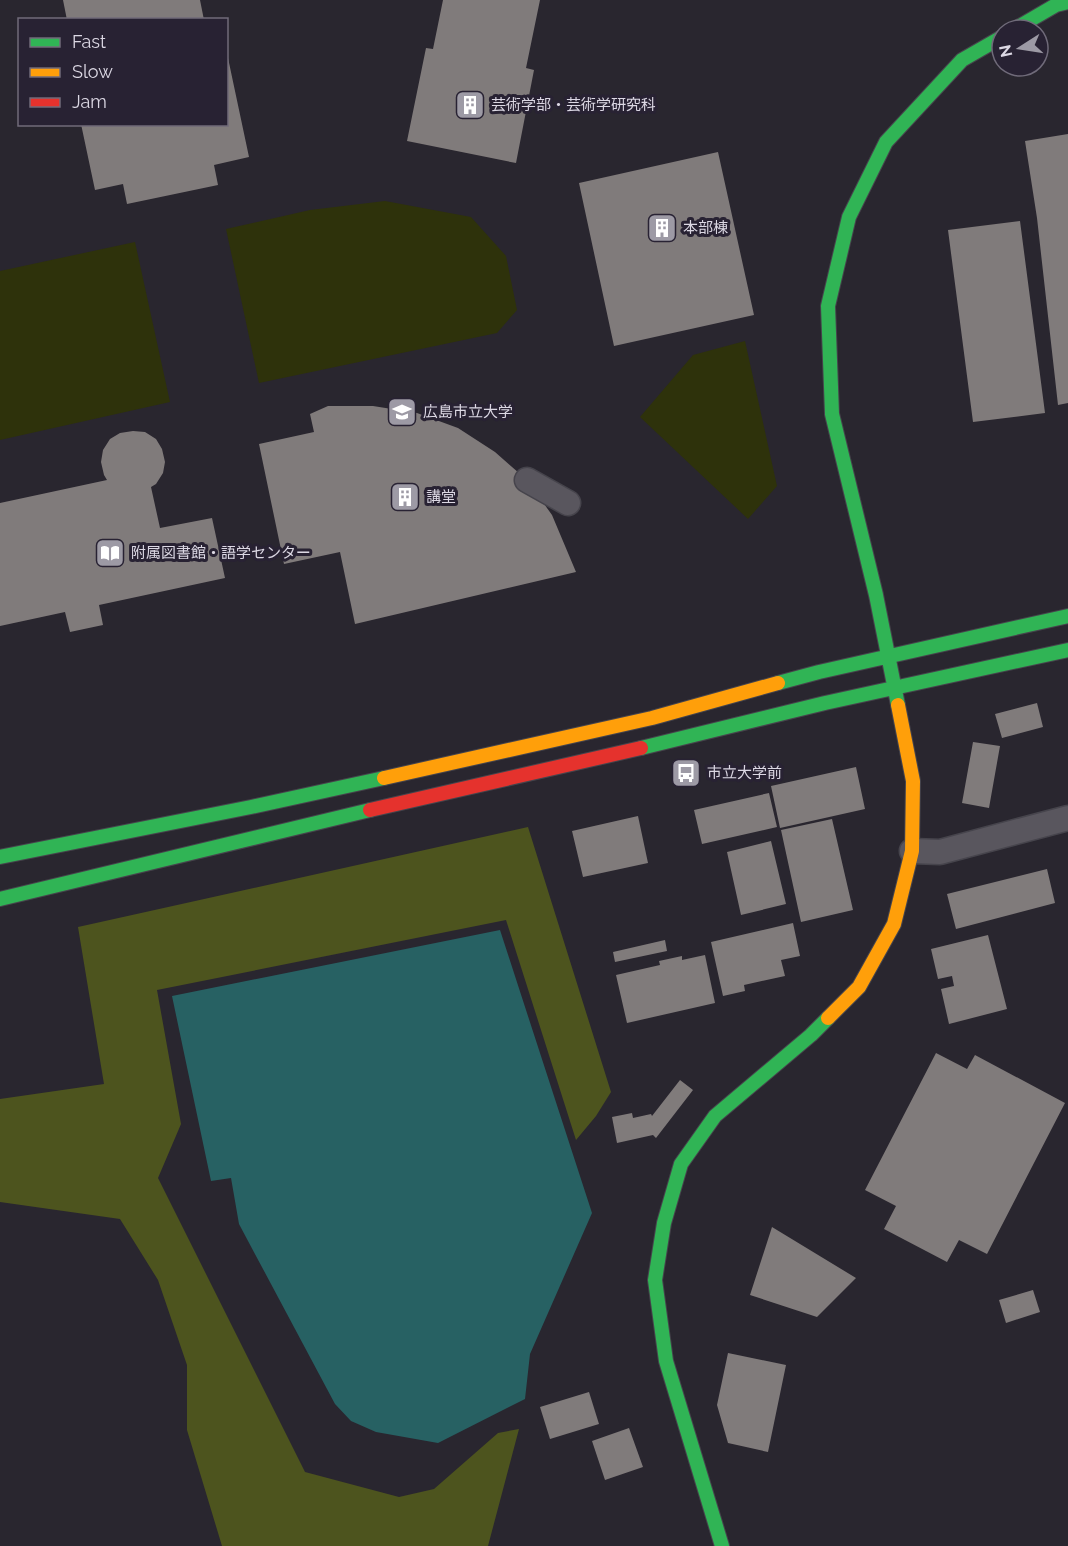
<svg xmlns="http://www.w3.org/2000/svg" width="1068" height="1546" viewBox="0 0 1068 1546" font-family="Raleway,'Noto Sans JP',sans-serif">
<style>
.green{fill:#2e320b}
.forest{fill:#4d541e}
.water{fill:#276163}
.building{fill:#807b7b}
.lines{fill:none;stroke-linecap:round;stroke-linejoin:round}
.street-casing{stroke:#46444c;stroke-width:27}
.fast-casing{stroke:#46444c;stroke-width:16}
.slow-casing{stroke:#46444c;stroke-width:16}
.jam-casing{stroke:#46444c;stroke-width:16}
.street{stroke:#59565e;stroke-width:24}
.fast{stroke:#30b455;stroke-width:14}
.slow{stroke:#ff9f0a;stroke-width:14}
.jam{stroke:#e5322d;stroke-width:14}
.labels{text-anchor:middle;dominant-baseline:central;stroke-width:6;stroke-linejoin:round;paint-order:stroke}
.poi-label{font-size:15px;fill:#dcd8e4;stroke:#282233;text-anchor:start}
</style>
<rect width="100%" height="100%" fill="#29262f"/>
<path class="green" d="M 385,201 L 471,217 L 506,256 L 517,310 L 497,333 L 259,383 L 226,229 L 310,210 Z
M 135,242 L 170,402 L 0,440 L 0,271 Z
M 745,341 L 777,486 L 748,519 L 640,417 L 693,355 Z"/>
<path class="forest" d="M 528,827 L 611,1092 L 596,1116 L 576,1140 L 506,920 L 157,990 L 181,1124 L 158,1178 L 305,1472 L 399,1497 L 434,1489 L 498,1433 L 519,1429 L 488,1546 L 222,1546 L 187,1430 L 187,1365 L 158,1280 L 120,1219 L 0,1202 L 0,1099 L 104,1084 L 78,927 Z"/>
<path class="water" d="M 500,930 L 592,1213 L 530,1354 L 525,1399 L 438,1443 L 376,1432 L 351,1421 L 335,1404 L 239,1224 L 231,1178 L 211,1181 L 172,996 Z"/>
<path class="building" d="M 63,0 L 200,0 L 204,20 L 67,20 Z
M 443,0 L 540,0 L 526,68 L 534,70 L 516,163 L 407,141 L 426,48 L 433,49 Z
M 228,58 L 249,157 L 214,165 L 218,185 L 127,204 L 123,184 L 95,190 L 81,124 L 226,124 Z
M 1068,134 L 1068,403 L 1058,405 L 1037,218 L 1025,141 Z
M 718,152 L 754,315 L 614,346 L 579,183 Z
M 1020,221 L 1045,413 L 973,422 L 948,230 Z
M 328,406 L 373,406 L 417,413 L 458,428 L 495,452 L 527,480 L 552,515 L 576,572 L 355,624 L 340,552 L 284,564 L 259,444 L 314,432 L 310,414 Z
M 133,431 L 145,432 L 156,439 L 162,449 L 165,462 L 163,473 L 156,484 L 151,487 L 160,528 L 212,518 L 225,578 L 99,605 L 103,625 L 70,632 L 65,612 L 0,626 L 0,503 L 107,480 L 104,475 L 101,462 L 103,450 L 110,439 L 120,433 Z
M 1037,703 L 1043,727 L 1002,738 L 995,714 Z
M 973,742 L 1000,746 L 989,808 L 962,803 Z
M 856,767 L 865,809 L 780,828 L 771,786 Z
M 769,793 L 777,827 L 702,844 L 694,810 Z
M 638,816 L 648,863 L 583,877 L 572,831 Z
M 832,819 L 853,910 L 801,922 L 781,830 Z
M 771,841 L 786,904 L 741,915 L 727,852 Z
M 1047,869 L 1055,903 L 956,929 L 947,894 Z
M 793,923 L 800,956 L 781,960 L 785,976 L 744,985 L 745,991 L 723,996 L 711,942 Z
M 988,935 L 1007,1009 L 949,1024 L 941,989 L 954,986 L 952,976 L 938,979 L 931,949 Z
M 665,940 L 667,951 L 615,962 L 613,952 Z
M 705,955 L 715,1003 L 627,1023 L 616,975 L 660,965 L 659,961 L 682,956 L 682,960 Z
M 936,1053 L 967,1069 L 975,1055 L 1065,1103 L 987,1254 L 959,1240 L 947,1262 L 884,1229 L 896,1206 L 865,1190 Z
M 680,1080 L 693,1090 L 656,1138 L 653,1135 L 617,1143 L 612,1117 L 632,1113 L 633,1118 L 651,1114 L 652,1116 Z
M 772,1227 L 856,1278 L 817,1317 L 750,1295 Z
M 1033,1290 L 1040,1312 L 1006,1323 L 999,1300 Z
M 728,1353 L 786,1365 L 768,1452 L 728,1443 L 717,1405 Z
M 589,1392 L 599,1424 L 550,1439 L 540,1407 Z
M 629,1428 L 643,1467 L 605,1480 L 592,1441 Z"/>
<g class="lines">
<g class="street-casing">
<path id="street" d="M 527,480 L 568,503
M 912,851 L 940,852 L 1068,818"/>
</g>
<g class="fast-casing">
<path id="fast" d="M 1013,30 L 1056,5 L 1068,2
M 778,683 L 819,672 L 1068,616
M 898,705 L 876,595 L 832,414 L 828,306 L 849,217 L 886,142 L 962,60 L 1002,37
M 641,748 L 825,703 L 1068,650
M 0,857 L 251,807 L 384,778
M 0,899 L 370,810
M 722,1546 L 666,1361 L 655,1280 L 664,1223 L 681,1164 L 715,1116 L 811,1035 L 828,1018"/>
</g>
<g class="slow-casing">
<path id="slow" d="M 384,778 L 652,718 L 778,683
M 828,1018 L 859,987 L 894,924 L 912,851 L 913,781 L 898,705"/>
</g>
<g class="jam-casing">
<path id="jam" d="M 370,810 L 641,748"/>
</g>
<use href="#street" class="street"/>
<use href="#fast" class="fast"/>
<use href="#slow" class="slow"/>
<use href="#jam" class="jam"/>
</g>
<defs>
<g id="building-square" transform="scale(1.5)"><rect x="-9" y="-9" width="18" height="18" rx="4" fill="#9d9aa5" stroke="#282233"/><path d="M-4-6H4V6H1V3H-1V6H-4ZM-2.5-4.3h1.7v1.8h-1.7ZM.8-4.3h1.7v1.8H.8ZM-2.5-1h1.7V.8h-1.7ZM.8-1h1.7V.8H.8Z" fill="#fff"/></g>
<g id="university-square" transform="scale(1.5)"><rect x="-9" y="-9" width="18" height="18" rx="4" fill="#9d9aa5" stroke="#282233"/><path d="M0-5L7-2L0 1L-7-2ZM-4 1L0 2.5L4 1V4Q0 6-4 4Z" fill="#fff"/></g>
<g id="library-square" transform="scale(1.5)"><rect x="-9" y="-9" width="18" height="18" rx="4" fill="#9d9aa5" stroke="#282233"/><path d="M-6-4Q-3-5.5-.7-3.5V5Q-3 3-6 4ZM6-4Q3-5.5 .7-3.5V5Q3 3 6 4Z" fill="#fff"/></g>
<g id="bus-square" transform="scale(1.5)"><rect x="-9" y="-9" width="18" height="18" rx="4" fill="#9d9aa5" stroke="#282233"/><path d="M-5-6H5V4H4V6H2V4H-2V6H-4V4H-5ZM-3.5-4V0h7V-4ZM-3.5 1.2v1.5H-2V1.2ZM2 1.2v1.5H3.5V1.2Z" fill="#fff"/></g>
</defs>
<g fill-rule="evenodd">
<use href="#building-square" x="470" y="105"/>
<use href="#building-square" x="662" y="228"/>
<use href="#university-square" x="402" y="412"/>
<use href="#building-square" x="405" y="497"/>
<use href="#library-square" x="110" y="553"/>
<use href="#bus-square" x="686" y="773"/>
</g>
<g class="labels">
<g class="poi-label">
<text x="491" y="105">芸術学部・芸術学研究科</text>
<text x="683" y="228">本部棟</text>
<text x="423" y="412">広島市立大学</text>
<text x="426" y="497">講堂</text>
<text x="131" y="553">附属図書館・語学センター</text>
<text x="707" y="773">市立大学前</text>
</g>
</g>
<rect x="18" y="18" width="210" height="108" fill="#282233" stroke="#706b7a" stroke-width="1.5"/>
<rect x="30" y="38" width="30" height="9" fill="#30b455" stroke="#706b7a" stroke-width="1.5"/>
<text x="72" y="48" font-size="18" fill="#dcd8e4">Fast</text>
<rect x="30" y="68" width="30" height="9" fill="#ff9f0a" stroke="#706b7a" stroke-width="1.5"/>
<text x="72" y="78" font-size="18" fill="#dcd8e4">Slow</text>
<rect x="30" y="98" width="30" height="9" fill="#e5322d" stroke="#706b7a" stroke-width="1.5"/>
<text x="72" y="108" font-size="18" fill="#dcd8e4">Jam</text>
<g transform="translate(1020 48) rotate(258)"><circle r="28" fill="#282233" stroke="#706b7a" stroke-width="1.5"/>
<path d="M0-4.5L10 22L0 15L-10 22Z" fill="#9d9aa5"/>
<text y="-9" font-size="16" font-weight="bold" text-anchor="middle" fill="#dcd8e4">N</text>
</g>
</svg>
